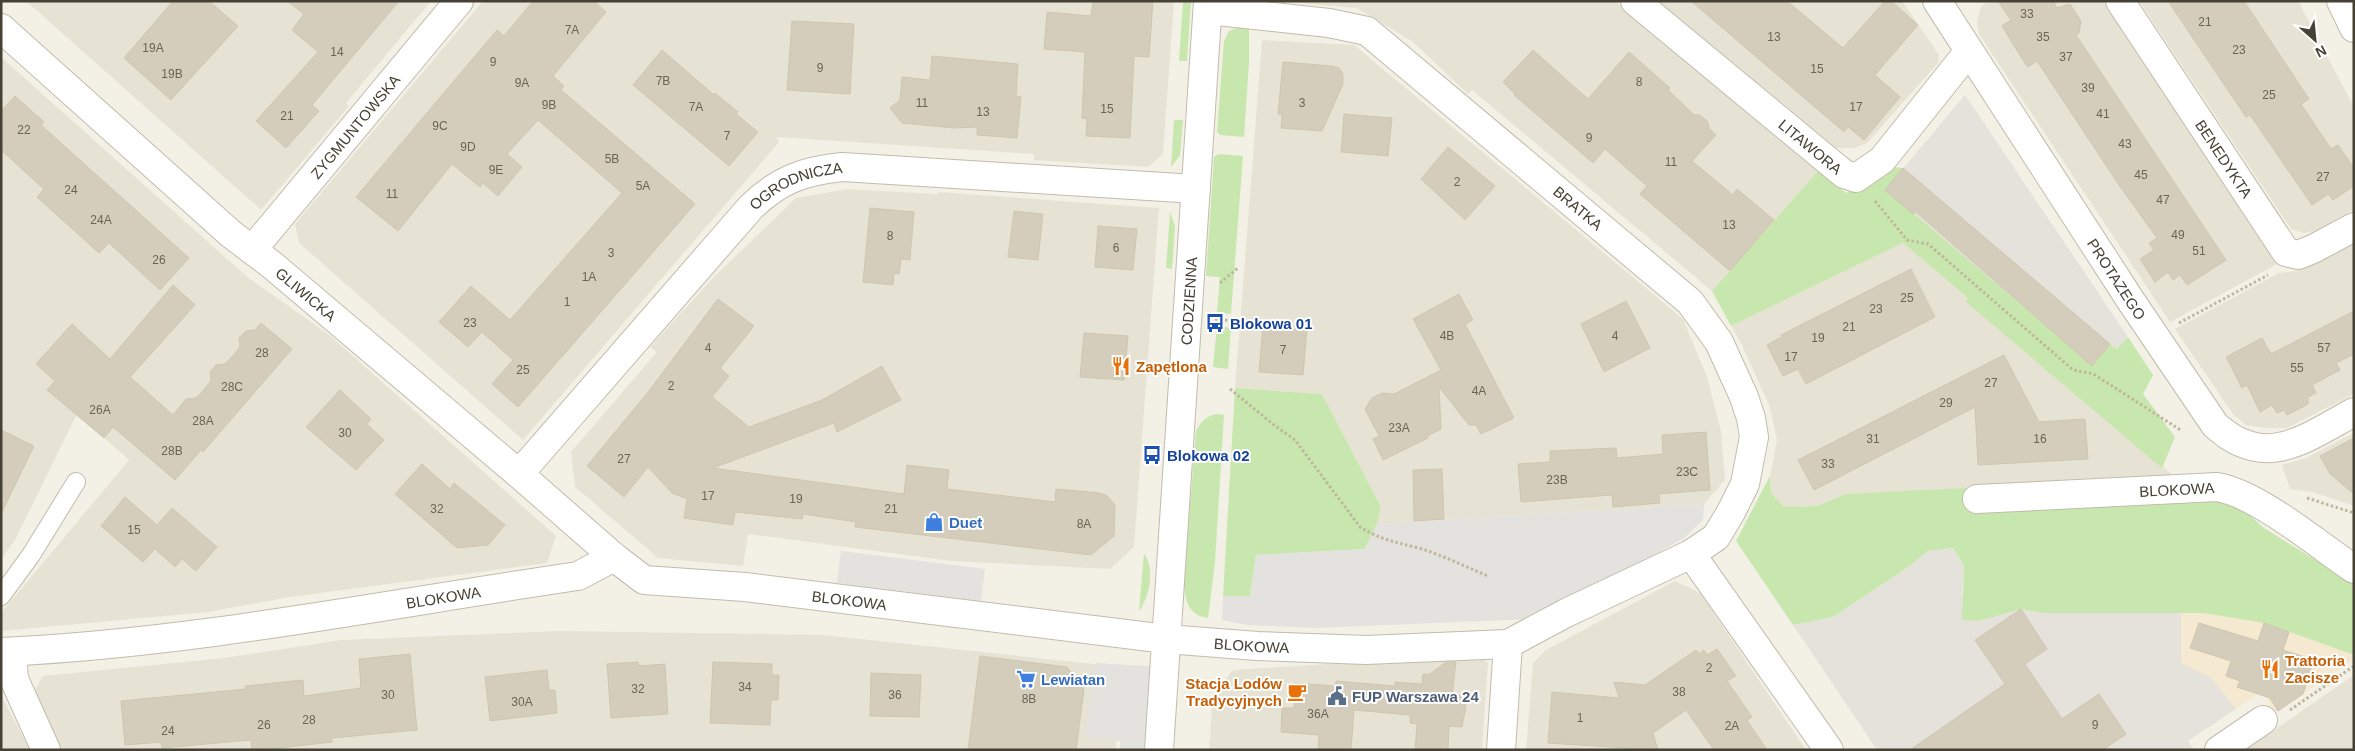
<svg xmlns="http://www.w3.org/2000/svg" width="2355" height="751" viewBox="0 0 2355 751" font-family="Arial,sans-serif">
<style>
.residential{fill:#e7e3d4}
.commercial{fill:#f5e9d1}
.industrial{fill:#e5e2db}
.green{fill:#c8e7ae}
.parking{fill:#e4e2de}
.building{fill:#d5cdbb;stroke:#cfc6ae}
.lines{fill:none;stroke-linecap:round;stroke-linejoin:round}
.lane-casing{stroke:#c1bcab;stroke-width:20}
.street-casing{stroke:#c1bcab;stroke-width:30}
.path{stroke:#c0b69a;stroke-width:3;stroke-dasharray:2.5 2.5;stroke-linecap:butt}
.lane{stroke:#fff;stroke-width:18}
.street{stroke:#fff;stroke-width:28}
.labels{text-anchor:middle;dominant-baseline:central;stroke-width:4;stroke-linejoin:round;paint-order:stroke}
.number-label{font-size:12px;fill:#6a6456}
.street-label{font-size:15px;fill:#464135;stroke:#fff}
.transit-label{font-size:15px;font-weight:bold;fill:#164399;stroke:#fff;text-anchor:start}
.food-label{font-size:15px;font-weight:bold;fill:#c56008;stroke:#fff;text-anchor:start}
.shop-label{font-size:15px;font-weight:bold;fill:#366cbe;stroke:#fff;text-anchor:start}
.service-label{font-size:15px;font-weight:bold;fill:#4e5e75;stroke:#fff;text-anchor:start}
</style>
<rect width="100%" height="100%" fill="#f3f0e6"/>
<path class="residential" d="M 26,1 L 431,1 L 346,103 L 349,106 L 261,210 Z
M 483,1 L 1174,1 L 1163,154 L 1148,167 L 1034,160 L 1034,154 L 776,137 L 779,142 L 523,440 L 299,243 L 295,224 Z
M 1276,1 L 1615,1 L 1818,171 L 1712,291 L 1472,90 L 1468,94 L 1413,42 L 1357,8 Z
M 1658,1 L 1902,1 L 1939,55 L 1938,63 L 1867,143 L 1854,148 L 1836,148 Z
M 1988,1 L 2103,1 L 2277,264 L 2170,322 L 1979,34 L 1977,20 L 1981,7 Z
M 2139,1 L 2298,1 L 2354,107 L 2354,209 L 2315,231 L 2303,233 L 2291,229 Z
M 1262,40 L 1354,45 L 1683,319 L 1707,377 L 1721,431 L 1725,480 L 1704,504 L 1377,524 L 1381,507 L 1322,394 L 1235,388 Z
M 1,57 L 246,276 L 328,334 L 556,536 L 547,563 L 290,597 L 208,612 L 1,631 L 1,613 L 129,460 L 77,414 L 15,540 L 1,559 Z
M 848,189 L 937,194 L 938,192 L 1159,208 L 1134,547 L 1110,569 L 951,561 L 748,534 L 743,566 L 658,558 L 575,487 L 571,452 L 657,352 L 650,347 L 713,278 L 796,198 Z
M 2354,242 L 2354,394 L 2287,428 L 2265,428 L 2246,425 L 2233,414 L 2175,329 L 2279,273 L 2296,271 Z
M 1903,243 L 1968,298 L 1967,302 L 2179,480 L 1845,494 L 1818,506 L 1784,507 L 1771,493 L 1770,476 L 1777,440 L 1770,407 L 1740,341 L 1731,326 Z
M 2354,433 L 2354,506 L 2312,492 L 2290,489 L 2282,465 L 2306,458 Z
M 1675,581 L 1700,593 L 1806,750 L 1526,750 L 1533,663 L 1546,650 Z
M 558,631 L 823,635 L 1122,667 L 1116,750 L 61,750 L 35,690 L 43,676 L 224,658 L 341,640 Z
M 1486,654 L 1485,663 L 1488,662 L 1482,750 L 1209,750 L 1213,694 L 1233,670 Z
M 2354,675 L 2354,750 L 2245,750 Z
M 1,695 L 30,750 L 1,750 Z"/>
<path class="commercial" d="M 2181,613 L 2204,613 L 2264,623 L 2354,655 L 2354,660 L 2275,712 L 2262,692 L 2236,709 L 2211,678 L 2181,663 Z"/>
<path class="industrial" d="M 1965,95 L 2128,337 L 2117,349 L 2110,344 L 2092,366 L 1885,190 Z
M 1953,548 L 1964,566 L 1962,594 L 1979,621 L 2021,609 L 2043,613 L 2181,613 L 2181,663 L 2211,678 L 2236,709 L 2188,741 L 2194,750 L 1877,750 L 1793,625 L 1833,617 L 1904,570 L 1928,551 Z"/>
<path class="green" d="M 1183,1 L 1191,1 L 1187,61 L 1179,61 Z
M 1237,28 L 1249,28 L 1249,62 L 1244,137 L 1220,135 L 1217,132 L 1224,41 L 1229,31 Z
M 1174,120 L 1183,120 L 1180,155 L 1171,167 Z
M 1219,154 L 1243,156 L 1231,314 L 1217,312 L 1220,277 L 1206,276 L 1214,157 Z
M 1890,167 L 1903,168 L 1886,190 L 2092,365 L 2110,344 L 2117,349 L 2128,337 L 2153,375 L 2143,394 L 2175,437 L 2162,468 L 1966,302 L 1968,298 L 1903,243 L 1731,326 L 1712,291 L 1818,171 L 1846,193 Z
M 1170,212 L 1175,226 L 1172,269 L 1166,268 Z
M 1217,326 L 1231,328 L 1228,369 L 1213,367 Z
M 1235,388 L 1322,394 L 1381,507 L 1377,524 L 1365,549 L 1256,555 L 1250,596 L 1223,596 Z
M 1220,414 L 1224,415 L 1215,562 L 1208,618 C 1188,615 1185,601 1184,582 L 1196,431 C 1201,421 1208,414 1220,414 Z
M 1770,476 L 1771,493 L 1784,507 L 1818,506 L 1845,494 L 1966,488 L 1968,507 L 2200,497 L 2238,505 L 2264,528 L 2354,584 L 2354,655 L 2264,623 L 2204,613 L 2043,613 L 2021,609 L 1979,621 L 1962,620 L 1964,566 L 1953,548 L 1928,551 L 1904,570 L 1833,617 L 1793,625 L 1736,541 Z
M 1144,553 C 1155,569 1150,596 1139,611 Z"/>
<path class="parking" d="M 1704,504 L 1703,520 L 1684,538 L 1553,612 L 1532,619 L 1316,628 L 1247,625 L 1222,620 L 1223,596 L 1250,596 L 1256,555 L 1365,549 L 1377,524 Z
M 841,551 L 985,569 L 981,601 L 837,583 Z
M 1096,663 L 1165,667 L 1159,750 L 1120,750 L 1120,741 L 1085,736 Z"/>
<path class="building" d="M 173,1 L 209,1 L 238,26 L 171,100 L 124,58 Z
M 287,1 L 399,1 L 312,105 L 319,111 L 286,148 L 256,121 L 318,52 L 292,30 L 304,14 Z
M 533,1 L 594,1 L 606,12 L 553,76 L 564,86 L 561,90 L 695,204 L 518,407 L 492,384 L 513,360 L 482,332 L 468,347 L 439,322 L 471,286 L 510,320 L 622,193 L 538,120 L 507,154 L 522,167 L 498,196 L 483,183 L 480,187 L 452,164 L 398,231 L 356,197 L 497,30 L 504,36 Z
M 1093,1 L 1153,1 L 1149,57 L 1134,56 L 1130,138 L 1086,136 L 1087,119 L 1082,118 L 1085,52 L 1044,49 L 1047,12 L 1091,16 Z
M 1691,1 L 1787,1 L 1843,48 L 1885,1 L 1891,1 L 1918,25 L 1875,75 L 1900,97 L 1864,140 L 1848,127 L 1844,132 Z
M 1998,1 L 2053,1 L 2057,8 L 2070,4 L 2081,21 L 2079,33 L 2076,35 L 2226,260 L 2187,285 L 2180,275 L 2173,280 L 2168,272 L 2155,282 L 2140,259 L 2154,250 L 2149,243 L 2157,238 L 2119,185 L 2037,61 L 2028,67 L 2026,65 L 2002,26 L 2011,20 Z
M 2168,1 L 2244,1 L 2309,99 L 2301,104 L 2331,149 L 2338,145 L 2354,168 L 2354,186 L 2333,200 L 2328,194 L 2312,205 L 2250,115 L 2246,117 Z
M 792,21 L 854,24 L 850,94 L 787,90 Z
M 662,50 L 714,95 L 715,93 L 738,112 L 736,114 L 758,132 L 729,166 L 633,85 Z
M 1533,50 L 1588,99 L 1629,52 L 1670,88 L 1668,90 L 1694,115 L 1700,115 L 1708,122 L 1709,128 L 1716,135 L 1692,161 L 1733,195 L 1737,189 L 1774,220 L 1730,271 L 1640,194 L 1647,186 L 1605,149 L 1593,163 L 1514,95 L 1515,94 L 1503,82 Z
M 932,56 L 1018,64 L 1016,96 L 1021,97 L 1017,138 L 977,135 L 977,127 L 953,128 L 902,123 L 890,108 L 900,100 L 902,77 L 930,80 Z
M 1283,62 L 1332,66 L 1339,68 L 1343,74 L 1343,84 L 1322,131 L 1281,128 L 1282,114 L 1278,114 Z
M 15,96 L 44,122 L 41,125 L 189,258 L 160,290 L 109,243 L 99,253 L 37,197 L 44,189 L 1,150 L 1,111 Z
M 1344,114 L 1392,118 L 1388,156 L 1341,152 Z
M 1448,147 L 1495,186 L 1465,220 L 1421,179 Z
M 1903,168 L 2110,344 L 2092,366 L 1916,212 L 1913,214 L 1885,190 Z
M 870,208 L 914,212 L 910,260 L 901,259 L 899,274 L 894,273 L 893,285 L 863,282 Z
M 1014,211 L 1043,214 L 1038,260 L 1008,257 Z
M 1098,226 L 1137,229 L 1133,270 L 1095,267 Z
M 1911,269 L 1935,317 L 1806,384 L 1798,369 L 1783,376 L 1767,345 L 1782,337 L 1781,335 Z
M 173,285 L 195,305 L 130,377 L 173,415 L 186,399 L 196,398 L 203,391 L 211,381 L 210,372 L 216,365 L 225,364 L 232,357 L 240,347 L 239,338 L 246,331 L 255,330 L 261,323 L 292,349 L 203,452 L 201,450 L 175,480 L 113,427 L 104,438 L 47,390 L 55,381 L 36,364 L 72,324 L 110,359 Z
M 1459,294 L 1473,320 L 1465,324 L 1514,418 L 1481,434 L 1476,425 L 1469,425 L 1439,387 L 1441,429 L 1427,436 L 1428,438 L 1383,460 L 1373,439 L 1379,436 L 1365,409 L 1372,398 L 1382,393 L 1394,394 L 1441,370 L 1413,319 Z
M 718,299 L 754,326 L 720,368 L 729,376 L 712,397 L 749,427 L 822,400 L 882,366 L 901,400 L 837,432 L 834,423 L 713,468 L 904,494 L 907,465 L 949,470 L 947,489 L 1055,502 L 1056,489 L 1100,493 L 1107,496 L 1115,505 L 1114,536 L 1091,555 L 855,527 L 856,522 L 803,514 L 802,519 L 735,512 L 733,525 L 684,518 L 687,499 L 672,493 L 648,467 L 624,497 L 587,466 L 649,391 Z
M 1626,301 L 1650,348 L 1604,372 L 1581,324 Z
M 2354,311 L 2354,354 L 2336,363 L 2340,370 L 2312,385 L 2316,393 L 2308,397 L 2308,404 L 2287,415 L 2284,410 L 2277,413 L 2272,405 L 2260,412 L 2247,385 L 2242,388 L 2226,357 L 2262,338 L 2271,354 Z
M 1263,325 L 1307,329 L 1303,375 L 1259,372 Z
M 1084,333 L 1128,336 L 1124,380 L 1080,377 Z
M 2004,355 L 2039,422 L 2085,419 L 2088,459 L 1978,465 L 1975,407 L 1814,490 L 1798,460 Z
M 340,390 L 371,419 L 367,424 L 384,440 L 356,470 L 306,427 Z
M 1,430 L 34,446 L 1,514 Z
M 1706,432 L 1710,490 L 1659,494 L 1660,503 L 1613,507 L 1612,495 L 1521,502 L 1518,464 L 1550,462 L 1550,451 L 1616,448 L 1617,458 L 1663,454 L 1662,435 Z
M 2354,438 L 2354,494 L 2330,474 L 2320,456 Z
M 422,464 L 450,489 L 454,483 L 505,525 L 488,545 L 457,548 L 395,494 Z
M 1442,469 L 1444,519 L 1414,521 L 1413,470 Z
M 125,497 L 157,525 L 172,508 L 217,547 L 196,571 L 182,559 L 175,567 L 155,549 L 143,562 L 101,526 Z
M 2021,609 L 2047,649 L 2025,664 L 2062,719 L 2099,694 L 2126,734 L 2103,750 L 1910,750 L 2005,684 L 1975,640 Z
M 2199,623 L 2258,641 L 2264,623 L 2289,632 L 2283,650 L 2314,660 L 2303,694 L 2278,711 L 2270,698 L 2237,687 L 2240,681 L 2226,676 L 2231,661 L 2190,648 Z
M 1717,649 L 1736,676 L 1727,681 L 1752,717 L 1747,720 L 1767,750 L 1714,750 L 1686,710 L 1653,733 L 1658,750 L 1548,743 L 1552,692 L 1619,698 L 1614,682 L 1645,685 L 1696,650 L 1699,654 L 1704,650 L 1707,655 Z
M 410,654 L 417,730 L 332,738 L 332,742 L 262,750 L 252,750 L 251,740 L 162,748 L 161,742 L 125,745 L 121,701 L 246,689 L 245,686 L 303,680 L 304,696 L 361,688 L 359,659 Z
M 980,656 L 1067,667 L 1084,689 L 1076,750 L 968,750 Z
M 638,662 L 639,666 L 665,664 L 668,714 L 611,718 L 607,664 Z
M 713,662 L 772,664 L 772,675 L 779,675 L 778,700 L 771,700 L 770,725 L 710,723 Z
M 1446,662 L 1456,662 L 1452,695 L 1465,696 L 1464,703 L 1466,706 L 1462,727 L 1449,726 L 1448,750 L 1415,750 L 1417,724 L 1410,723 L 1410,715 L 1354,710 L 1351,750 L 1318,750 L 1319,735 L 1281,732 L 1282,708 L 1294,708 L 1295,683 L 1335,686 L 1336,681 L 1395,686 L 1395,682 L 1422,684 L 1423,674 L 1430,674 Z
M 547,670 L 549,690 L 555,690 L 557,713 L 490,721 L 485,677 Z
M 871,673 L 921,675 L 919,717 L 870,716 Z"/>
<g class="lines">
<g class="lane-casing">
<path id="lane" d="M 1,596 L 31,555 L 76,482"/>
</g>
<g class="street-casing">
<g id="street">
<path id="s1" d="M 1635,1 L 1844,174 L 1856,178 L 1882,160 L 1969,51"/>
<path id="s2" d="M 1937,1 L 2131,301 L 2215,425 C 2265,471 2304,439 2354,412"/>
<path id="s3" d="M 2120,1 L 2286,252 L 2298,255 L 2313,249 L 2354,227"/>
<path d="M 2341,1 L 2354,28"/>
<path id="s4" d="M 1,28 L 231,234 L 272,265 L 519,474 L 614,557 L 644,580 L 745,587 L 1166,639 L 1257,646 L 1366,650 L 1508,644 L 1566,613 L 1691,554 L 1716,537 L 1731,512 L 1745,484 L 1754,437 L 1751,418 L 1744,397 L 1719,342 L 1690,302 L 1367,31 L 1329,23 L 1208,10"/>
<path id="s5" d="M 252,250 L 459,1"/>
<path id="s6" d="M 519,474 L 751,207 C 779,180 803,171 842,167 L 1196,189"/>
<path id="s7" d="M 1977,499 L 2217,487 C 2258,494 2317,544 2354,569"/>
<path d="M 1691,554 L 1829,750"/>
<path id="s8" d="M 1,652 C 195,643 386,604 578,576 L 614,557"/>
<path d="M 12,652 L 14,679 L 46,750"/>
<path id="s9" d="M 1159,750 L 1208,1"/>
<path d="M 1501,750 L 1508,644"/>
<path d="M 2219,750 L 2263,720"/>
</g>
</g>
<path class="path" d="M 1875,201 L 1907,240 L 1928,244 L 2072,369 C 2080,373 2087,371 2095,375 L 2182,431
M 1220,283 L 1239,267
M 1215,319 L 1235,321
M 2179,323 L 2268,275
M 1230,389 L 1274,425 L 1295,440 L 1360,527 C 1380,540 1400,543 1422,549 C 1444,556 1466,567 1488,576
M 2307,498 L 2354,513
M 1193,687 L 1206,688
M 2290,710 L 2354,666"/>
<use href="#lane" class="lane"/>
<use href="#street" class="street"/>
</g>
<defs>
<g id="bus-bare" transform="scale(1.5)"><path d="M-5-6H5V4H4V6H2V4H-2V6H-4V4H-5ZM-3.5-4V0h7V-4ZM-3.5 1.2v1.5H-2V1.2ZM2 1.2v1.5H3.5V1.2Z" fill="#1a4fb4" stroke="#fff" stroke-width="2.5" paint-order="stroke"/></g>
<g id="restaurant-bare" transform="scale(1.5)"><path d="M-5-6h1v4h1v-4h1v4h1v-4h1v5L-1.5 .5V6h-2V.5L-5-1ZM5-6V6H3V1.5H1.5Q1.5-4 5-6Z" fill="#e8710a" stroke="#fff" stroke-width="2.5" paint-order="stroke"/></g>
<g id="shop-bare" transform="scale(1.5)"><path d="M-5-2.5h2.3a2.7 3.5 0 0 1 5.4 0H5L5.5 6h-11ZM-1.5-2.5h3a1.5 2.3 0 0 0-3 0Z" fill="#3f7fe0" stroke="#fff" stroke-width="2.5" paint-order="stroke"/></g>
<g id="supermarket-bare" transform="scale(1.5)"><path d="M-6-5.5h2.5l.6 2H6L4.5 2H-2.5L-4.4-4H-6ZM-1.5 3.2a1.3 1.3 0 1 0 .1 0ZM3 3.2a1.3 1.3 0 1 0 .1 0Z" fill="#3f7fe0" stroke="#fff" stroke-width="2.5" paint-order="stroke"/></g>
<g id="cafe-bare" transform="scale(1.5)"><path d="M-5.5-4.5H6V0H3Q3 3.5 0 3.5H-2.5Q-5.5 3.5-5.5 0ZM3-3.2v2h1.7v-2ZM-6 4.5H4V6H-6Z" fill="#e8710a" stroke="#fff" stroke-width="2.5" paint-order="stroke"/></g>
<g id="civic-bare" transform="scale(1.5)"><path d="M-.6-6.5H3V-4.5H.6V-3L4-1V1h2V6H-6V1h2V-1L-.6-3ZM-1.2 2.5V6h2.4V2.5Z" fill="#5c6f8a" stroke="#fff" stroke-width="2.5" paint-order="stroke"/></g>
</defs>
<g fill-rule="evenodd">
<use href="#bus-bare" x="1215" y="323"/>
<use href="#restaurant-bare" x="1121" y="366"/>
<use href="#bus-bare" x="1152" y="455"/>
<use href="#shop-bare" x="934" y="522"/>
<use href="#restaurant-bare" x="2270" y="669"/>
<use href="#supermarket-bare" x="1026" y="679"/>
<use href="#cafe-bare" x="1297" y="692"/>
<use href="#civic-bare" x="1337" y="696"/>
</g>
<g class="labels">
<g class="number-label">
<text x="2027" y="14">33</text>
<text x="2205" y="22">21</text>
<text x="572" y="30">7A</text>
<text x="1774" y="37">13</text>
<text x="2043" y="37">35</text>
<text x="153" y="48">19A</text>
<text x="2239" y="50">23</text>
<text x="337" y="52">14</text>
<text x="2066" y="57">37</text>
<text x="493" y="62">9</text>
<text x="820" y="68">9</text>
<text x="1817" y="69">15</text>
<text x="172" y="74">19B</text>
<text x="663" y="81">7B</text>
<text x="1639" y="82">8</text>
<text x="522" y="83">9A</text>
<text x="2088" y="88">39</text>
<text x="2269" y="95">25</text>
<text x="922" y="103">11</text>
<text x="1302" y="103">3</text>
<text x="549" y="105">9B</text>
<text x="696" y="107">7A</text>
<text x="1856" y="107">17</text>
<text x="1107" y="109">15</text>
<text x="983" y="112">13</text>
<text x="2103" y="114">41</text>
<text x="287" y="116">21</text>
<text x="440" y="126">9C</text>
<text x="24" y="130">22</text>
<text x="727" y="136">7</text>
<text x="1589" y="138">9</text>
<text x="2125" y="144">43</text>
<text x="468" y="147">9D</text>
<text x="612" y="159">5B</text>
<text x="1671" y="162">11</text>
<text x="496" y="170">9E</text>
<text x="2141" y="175">45</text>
<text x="2323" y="177">27</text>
<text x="1457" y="182">2</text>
<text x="643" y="186">5A</text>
<text x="71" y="190">24</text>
<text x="392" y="194">11</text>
<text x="2163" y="200">47</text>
<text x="101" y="220">24A</text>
<text x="1729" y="225">13</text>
<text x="2178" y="235">49</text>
<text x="890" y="236">8</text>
<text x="1116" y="248">6</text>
<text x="2199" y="251">51</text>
<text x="611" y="253">3</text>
<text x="159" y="260">26</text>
<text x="589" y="277">1A</text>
<text x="1907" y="298">25</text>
<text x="567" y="302">1</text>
<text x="1876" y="309">23</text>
<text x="470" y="323">23</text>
<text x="1849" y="327">21</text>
<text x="1447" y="336">4B</text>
<text x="1615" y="336">4</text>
<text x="1818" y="338">19</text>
<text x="708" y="348">4</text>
<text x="2324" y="348">57</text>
<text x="1283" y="350">7</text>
<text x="262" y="353">28</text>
<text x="1791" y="357">17</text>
<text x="2297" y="368">55</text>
<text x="523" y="370">25</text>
<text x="1991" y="383">27</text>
<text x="671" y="386">2</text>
<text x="232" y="387">28C</text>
<text x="1479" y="391">4A</text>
<text x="1946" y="403">29</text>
<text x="100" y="410">26A</text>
<text x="203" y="421">28A</text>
<text x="1399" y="428">23A</text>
<text x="345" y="433">30</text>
<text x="1873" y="439">31</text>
<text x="2040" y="439">16</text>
<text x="172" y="451">28B</text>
<text x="624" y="459">27</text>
<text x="1828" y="464">33</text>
<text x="1687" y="472">23C</text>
<text x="1557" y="480">23B</text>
<text x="708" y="496">17</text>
<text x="796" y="499">19</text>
<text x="437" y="509">32</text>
<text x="891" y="509">21</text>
<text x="1084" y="524">8A</text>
<text x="134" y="530">15</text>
<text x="1709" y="668">2</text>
<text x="745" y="687">34</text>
<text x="638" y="689">32</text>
<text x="1679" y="692">38</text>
<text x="388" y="695">30</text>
<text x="895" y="695">36</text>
<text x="1029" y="699">8B</text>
<text x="522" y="702">30A</text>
<text x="1318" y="714">36A</text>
<text x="1580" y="718">1</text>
<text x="309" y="720">28</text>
<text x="264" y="725">26</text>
<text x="2095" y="725">9</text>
<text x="1732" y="726">2A</text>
<text x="168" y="731">24</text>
</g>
<g class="street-label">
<text stroke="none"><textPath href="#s5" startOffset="161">ZYGMUNTOWSKA</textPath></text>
<text stroke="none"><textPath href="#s1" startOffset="228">LITAWORA</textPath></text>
<text stroke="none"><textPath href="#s3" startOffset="189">BENEDYKTA</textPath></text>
<text stroke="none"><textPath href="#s6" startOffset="405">OGRODNICZA</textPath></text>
<text transform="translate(1578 208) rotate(40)">BRATKA</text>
<text stroke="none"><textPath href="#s2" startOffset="331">PROTAZEGO</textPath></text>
<text stroke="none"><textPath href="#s4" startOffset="405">GLIWICKA</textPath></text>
<text stroke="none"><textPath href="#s9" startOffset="450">CODZIENNA</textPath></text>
<text stroke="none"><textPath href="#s7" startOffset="200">BLOKOWA</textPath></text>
<text stroke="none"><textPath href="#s8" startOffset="446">BLOKOWA</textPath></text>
<text stroke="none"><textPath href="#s4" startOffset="1054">BLOKOWA</textPath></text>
<text stroke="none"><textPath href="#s4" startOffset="1459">BLOKOWA</textPath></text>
</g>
<g class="transit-label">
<text x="1230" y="323">Blokowa 01</text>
<text x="1167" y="455">Blokowa 02</text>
</g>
<g class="food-label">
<text x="1136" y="366">Zapętlona</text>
<text x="2285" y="660">Trattoria<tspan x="2285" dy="17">Zacisze</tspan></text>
<text x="1282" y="683" text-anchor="end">Stacja Lodów<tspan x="1282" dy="17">Tradycyjnych</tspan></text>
</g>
<g class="shop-label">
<text x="949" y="522">Duet</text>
<text x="1041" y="679">Lewiatan</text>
</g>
<g class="service-label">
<text x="1352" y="696">FUP Warszawa 24</text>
</g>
</g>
<rect width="2355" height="751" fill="none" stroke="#464135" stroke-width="5"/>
<g transform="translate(2315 40) rotate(153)" stroke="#ffffff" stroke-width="4" paint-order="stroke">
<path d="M0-4L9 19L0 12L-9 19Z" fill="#464135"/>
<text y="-8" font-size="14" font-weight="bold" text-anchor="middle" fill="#464135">N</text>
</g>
</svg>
